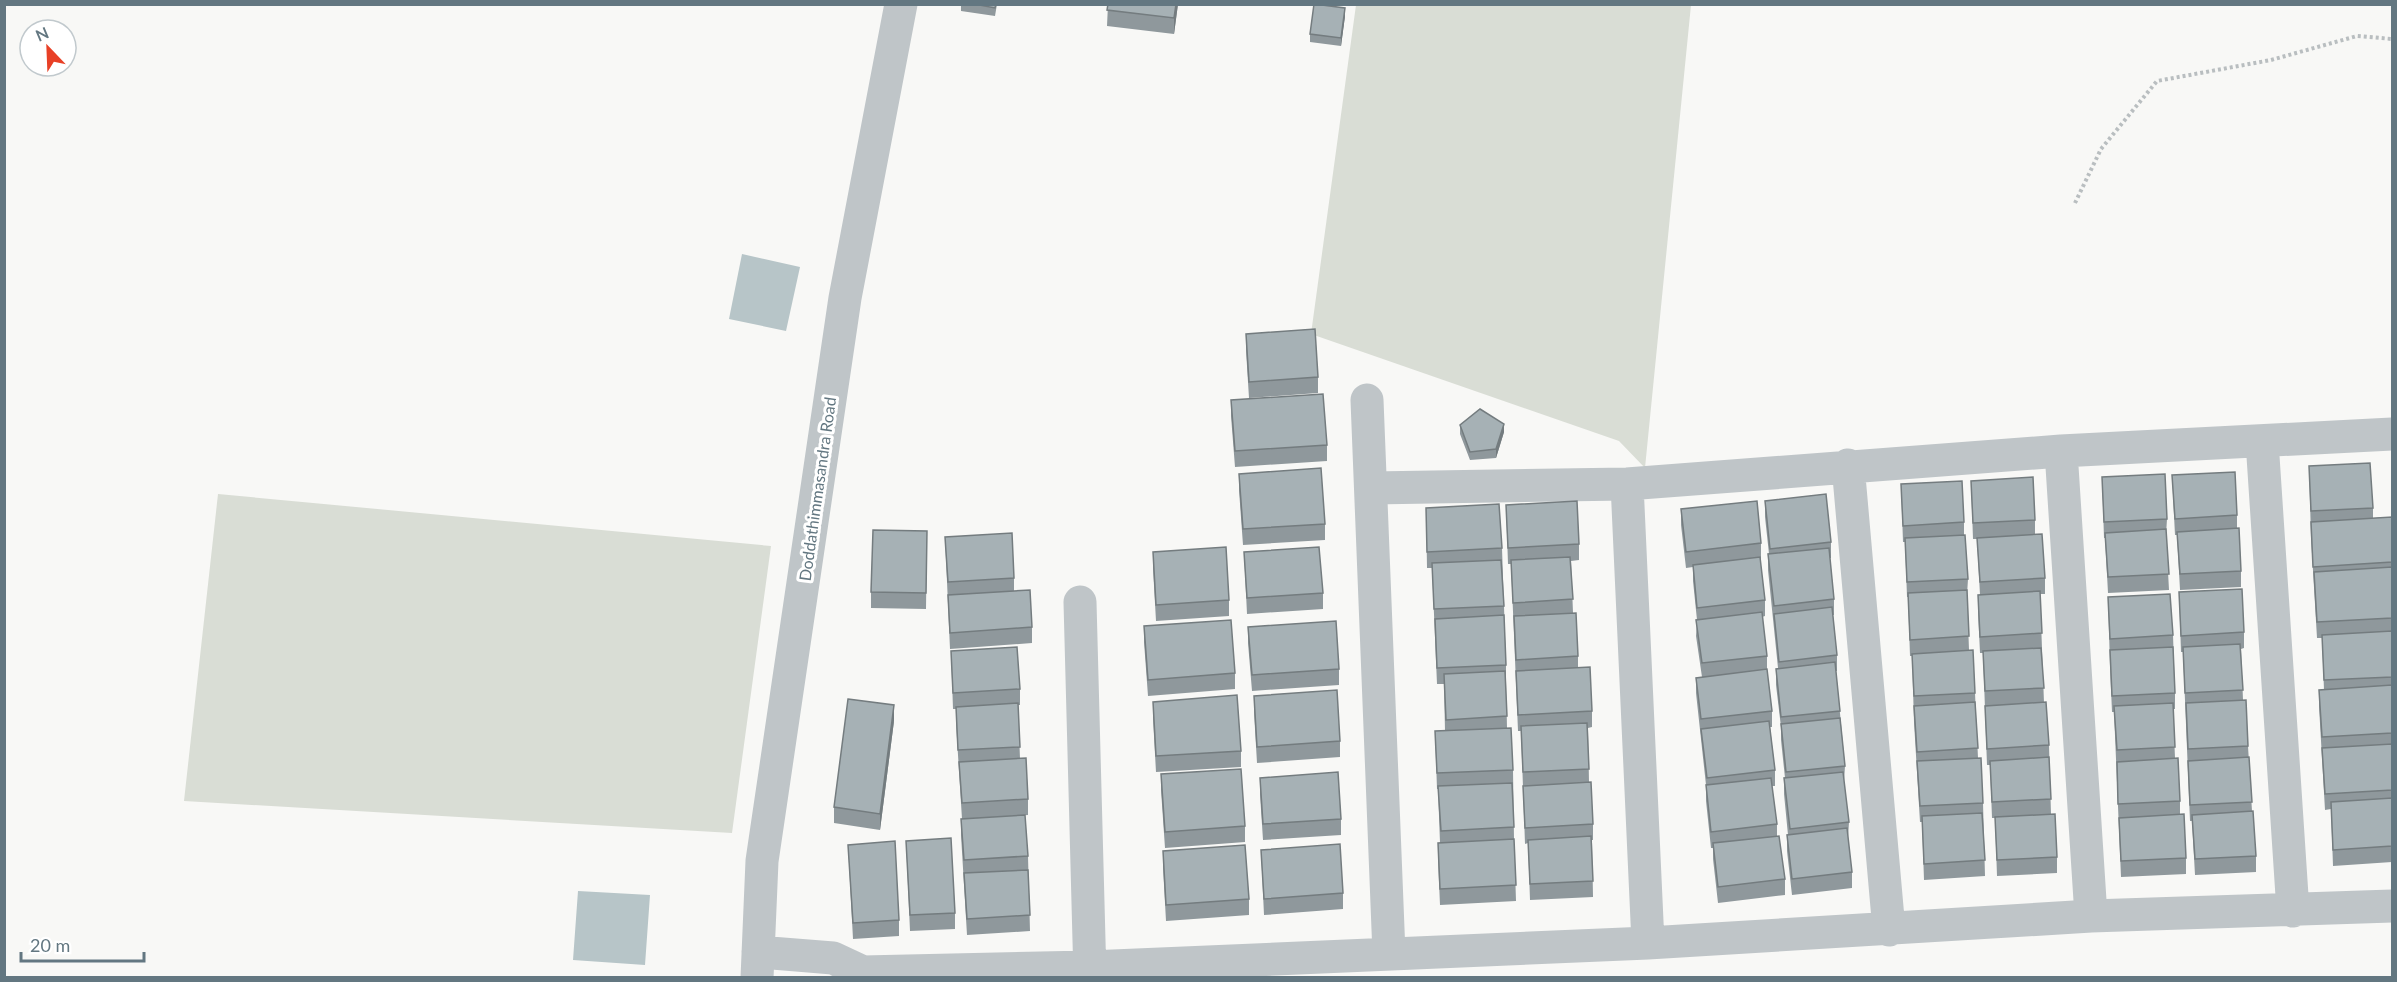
<svg xmlns="http://www.w3.org/2000/svg" width="2397" height="982" viewBox="0 0 2397 982" font-family="Lato,sans-serif">
<style>
.green{fill:#d9ddd5}
.water{fill:#b7c5c8}
.lines{fill:none;stroke-linecap:round;stroke-linejoin:round}
.path{stroke:#b9bec0;stroke-width:4;stroke-dasharray:3 3;stroke-linecap:butt}
.minor{stroke:#bfc5c8;stroke-width:33}
.wall{fill:#8f989c}
.shaded-wall{fill:#747c7f}
.building{fill:#a6b1b5;stroke:#747c7f;stroke-width:1.5}
.labels{text-anchor:middle;dominant-baseline:central;stroke-width:6;stroke-linejoin:round;paint-order:stroke}
.street-label{font-size:16px;fill:#637781;stroke:#fff}
</style>
<rect width="100%" height="100%" fill="#f8f8f6"/>
<path class="green" d="M 1356,5 L 1691,5 L 1645,468 L 1619,441 L 1311,334 Z
M 218,494 L 771,546 L 732,833 L 184,801 Z"/>
<path class="water" d="M 742,254 L 800,267 L 786,331 L 729,319 Z
M 578,891 L 650,895 L 645,965 L 573,960 Z"/>
<g class="lines">
<path class="path" d="M 2075,203 L 2101,149 L 2157,81 L 2271,60 L 2357,36 L 2392,39"/>
<path class="minor" d="M 1367,400 L 1389,954
M 2262,441 L 2293,911
M 2061,451 L 2091,916
M 1848,465 L 1889,930
M 1627,484 L 1648,943
M 1371,488 L 1627,484 L 2061,451 L 2392,434
M 1080,602 L 1090,978
M 758,952 L 833,958 L 863,972 L 1089,967 L 1648,943 L 2091,916 L 2392,906
M 757,978 L 762,861 L 845,298 L 901,4"/>
</g>
<path class="wall" d="M 961,4 L 997,4 L 995,16 L 961,11 Z
M 1108,4 L 1178,4 L 1174,34 L 1107,26 Z
M 1345,16 L 1341,46 L 1310,42 L 1310,34 Z
M 1246,334 L 1318,377 L 1318,393 L 1249,398 L 1246,350 Z
M 1231,400 L 1327,445 L 1327,461 L 1235,467 L 1231,416 Z
M 1460,425 L 1504,432 L 1496,458 L 1470,460 L 1460,434 Z
M 2309,466 L 2373,508 L 2373,518 L 2392,517 L 2392,862 L 2333,866 L 2331,809 L 2325,810 L 2319,706 L 2319,690 L 2324,690 L 2322,638 L 2317,638 L 2311,537 Z
M 1239,474 L 1325,524 L 1325,540 L 1243,545 L 1239,490 Z
M 2172,475 L 2237,515 L 2237,528 L 2241,571 L 2241,587 L 2180,590 L 2177,535 L 2175,535 Z
M 2102,477 L 2167,519 L 2166,535 L 2169,590 L 2108,593 L 2105,538 L 2104,538 Z
M 1971,481 L 2035,520 L 2035,535 L 2045,578 L 2045,594 L 2040,594 L 2044,703 L 2049,745 L 2051,814 L 2057,857 L 2057,873 L 1997,876 L 1995,818 L 1992,818 L 1990,765 L 1987,765 L 1983,653 L 1980,653 L 1978,611 L 1978,595 L 1980,595 L 1977,539 L 1973,539 Z
M 1901,484 L 1964,522 L 1964,535 L 1968,579 L 1967,595 L 1969,650 L 1975,693 L 1978,758 L 1983,803 L 1985,876 L 1924,880 L 1922,822 L 1920,822 L 1914,722 L 1912,656 L 1910,656 L 1908,597 L 1907,597 L 1905,542 L 1903,542 Z
M 1765,501 L 1831,542 L 1831,558 L 1830,558 L 1834,599 L 1834,615 L 1833,615 L 1837,655 L 1837,671 L 1836,671 L 1845,766 L 1844,782 L 1849,822 L 1848,838 L 1852,872 L 1852,888 L 1792,895 L 1787,851 L 1787,835 L 1788,835 L 1784,794 L 1784,778 L 1785,778 L 1781,740 L 1781,727 L 1776,685 L 1776,669 L 1778,668 L 1768,570 L 1768,554 L 1769,554 L 1765,517 Z
M 1506,505 L 1579,544 L 1579,560 L 1571,561 L 1573,613 L 1578,656 L 1578,668 L 1592,711 L 1592,727 L 1588,728 L 1589,782 L 1593,824 L 1593,840 L 1592,840 L 1593,897 L 1530,900 L 1528,843 L 1525,844 L 1521,731 L 1518,731 L 1511,564 L 1508,564 Z
M 1426,508 L 1502,548 L 1506,665 L 1506,681 L 1507,728 L 1513,770 L 1514,839 L 1516,901 L 1440,905 L 1438,859 L 1438,843 L 1440,843 L 1438,789 L 1437,789 L 1435,731 L 1445,731 L 1444,684 L 1437,684 L 1432,568 L 1427,568 Z
M 1681,509 L 1761,543 L 1761,559 L 1760,559 L 1765,600 L 1765,616 L 1762,617 L 1767,656 L 1767,670 L 1772,711 L 1772,727 L 1770,727 L 1775,770 L 1775,786 L 1772,786 L 1777,824 L 1777,836 L 1785,879 L 1785,895 L 1718,903 L 1713,859 L 1713,848 L 1711,848 L 1706,801 L 1706,785 L 1696,693 L 1696,678 L 1702,677 L 1696,636 L 1697,620 L 1693,581 L 1693,567 L 1686,568 L 1681,525 Z
M 927,531 L 926,609 L 871,608 L 871,592 Z
M 945,537 L 1014,578 L 1014,591 L 1032,627 L 1032,643 L 950,649 Z
M 1153,552 L 1229,600 L 1229,616 L 1156,621 L 1153,568 Z
M 1244,552 L 1323,593 L 1323,609 L 1247,614 Z
M 2179,592 L 2244,632 L 2244,648 L 2241,649 L 2243,700 L 2248,746 L 2252,811 L 2256,856 L 2256,872 L 2195,875 L 2192,821 L 2190,821 L 2183,652 L 2181,652 Z
M 2108,597 L 2173,635 L 2175,693 L 2175,709 L 2173,709 L 2175,758 L 2180,801 L 2180,815 L 2186,858 L 2186,874 L 2121,877 L 2114,712 L 2112,712 L 2110,666 Z
M 1144,626 L 1235,673 L 1235,689 L 1148,696 L 1144,642 Z
M 1248,627 L 1339,669 L 1339,685 L 1252,691 L 1248,643 Z
M 951,651 L 1020,689 L 1020,705 L 1018,705 L 1020,759 L 1028,799 L 1028,815 L 962,819 L 956,723 L 956,709 L 953,709 Z
M 1254,696 L 1340,741 L 1340,757 L 1257,763 L 1254,712 Z
M 1153,702 L 1241,751 L 1241,767 L 1156,772 L 1153,718 Z
M 894,721 L 880,830 L 834,823 L 834,807 Z
M 1161,774 L 1245,826 L 1245,842 L 1165,848 L 1161,790 Z
M 1260,778 L 1341,819 L 1341,835 L 1263,840 L 1260,794 Z
M 961,819 L 1028,856 L 1030,931 L 967,935 L 961,835 Z
M 906,841 L 955,913 L 955,929 L 910,931 Z
M 848,845 L 899,920 L 899,936 L 853,939 Z
M 1261,850 L 1343,893 L 1343,909 L 1264,915 Z
M 1163,851 L 1249,899 L 1249,915 L 1166,921 L 1163,867 Z"/>
<path class="shaded-wall" d="M 1176,4 L 1178,4 L 1174,34 L 1174,18 Z
M 1345,8 L 1345,16 L 1341,46 L 1341,38 Z
M 1504,424 L 1504,432 L 1496,458 L 1496,449 Z
M 894,705 L 894,721 L 880,830 L 880,814 Z"/>
<path class="building" d="M 974,4 L 996,4 L 995,8 Z
M 1108,4 L 1176,4 L 1174,18 L 1107,10 Z
M 1314,4 L 1345,8 L 1341,38 L 1310,34 Z
M 1315,329 L 1318,377 L 1249,382 L 1246,334 Z
M 1323,394 L 1327,445 L 1235,451 L 1231,400 Z
M 1480,409 L 1504,424 L 1496,449 L 1470,452 L 1460,425 Z
M 2370,463 L 2373,508 L 2311,511 L 2309,466 Z
M 1321,468 L 1325,524 L 1243,529 L 1239,474 Z
M 2235,472 L 2237,515 L 2175,519 L 2172,475 Z
M 2165,474 L 2167,519 L 2104,522 L 2102,477 Z
M 2033,477 L 2035,520 L 1973,523 L 1971,481 Z
M 1962,481 L 1964,522 L 1903,526 L 1901,484 Z
M 1826,494 L 1831,542 L 1770,549 L 1765,501 Z
M 1577,501 L 1579,544 L 1508,548 L 1506,505 Z
M 1757,501 L 1761,543 L 1686,552 L 1681,509 Z
M 1499,504 L 1502,548 L 1427,552 L 1426,508 Z
M 2392,517 L 2392,562 L 2313,567 L 2311,522 Z
M 2239,528 L 2241,571 L 2180,574 L 2177,532 Z
M 2166,529 L 2169,574 L 2108,577 L 2105,533 Z
M 873,530 L 927,531 L 926,593 L 871,592 Z
M 1012,533 L 1014,578 L 948,582 L 945,537 Z
M 2042,534 L 2045,578 L 1980,582 L 1977,538 Z
M 1965,535 L 1968,579 L 1907,582 L 1905,538 Z
M 1226,547 L 1229,600 L 1156,605 L 1153,552 Z
M 1319,547 L 1323,593 L 1247,598 L 1244,552 Z
M 1829,548 L 1834,599 L 1774,606 L 1768,554 Z
M 1570,557 L 1573,599 L 1513,603 L 1511,560 Z
M 1760,557 L 1765,600 L 1697,608 L 1693,565 Z
M 1501,560 L 1504,606 L 1434,609 L 1432,563 Z
M 2392,567 L 2392,618 L 2317,622 L 2314,572 Z
M 2242,589 L 2244,632 L 2181,636 L 2179,592 Z
M 1030,590 L 1032,627 L 950,633 L 948,595 Z
M 1967,590 L 1969,636 L 1910,640 L 1908,593 Z
M 2040,591 L 2042,633 L 1980,637 L 1978,595 Z
M 2170,594 L 2173,635 L 2110,639 L 2108,597 Z
M 1832,607 L 1837,655 L 1779,662 L 1774,614 Z
M 1762,612 L 1767,656 L 1702,663 L 1696,620 Z
M 1576,613 L 1578,656 L 1516,660 L 1514,616 Z
M 1504,615 L 1506,665 L 1437,668 L 1435,619 Z
M 1231,620 L 1235,673 L 1148,680 L 1144,626 Z
M 1336,621 L 1339,669 L 1252,675 L 1248,627 Z
M 2392,631 L 2392,677 L 2324,680 L 2322,635 Z
M 2240,644 L 2243,690 L 2185,693 L 2183,647 Z
M 1017,647 L 1020,689 L 953,693 L 951,651 Z
M 2173,647 L 2175,693 L 2112,696 L 2110,650 Z
M 2041,648 L 2044,688 L 1985,691 L 1983,651 Z
M 1973,650 L 1975,693 L 1914,696 L 1912,654 Z
M 1835,662 L 1840,711 L 1781,717 L 1776,669 Z
M 1590,667 L 1592,711 L 1518,715 L 1516,671 Z
M 1767,669 L 1772,711 L 1701,719 L 1696,678 Z
M 1505,671 L 1507,716 L 1446,720 L 1444,674 Z
M 2392,685 L 2392,733 L 2322,737 L 2319,690 Z
M 1337,690 L 1340,741 L 1257,747 L 1254,696 Z
M 1237,695 L 1241,751 L 1156,756 L 1153,702 Z
M 848,699 L 894,705 L 880,814 L 834,807 Z
M 2246,700 L 2248,746 L 2188,749 L 2186,703 Z
M 1975,702 L 1978,748 L 1917,752 L 1914,706 Z
M 2046,702 L 2049,745 L 1987,749 L 1985,706 Z
M 1018,703 L 1020,747 L 958,750 L 956,707 Z
M 2173,703 L 2175,747 L 2117,750 L 2114,706 Z
M 1840,718 L 1845,766 L 1786,772 L 1781,724 Z
M 1769,721 L 1775,770 L 1707,778 L 1701,729 Z
M 1587,723 L 1589,769 L 1523,772 L 1521,726 Z
M 1511,728 L 1513,770 L 1437,773 L 1435,731 Z
M 2392,744 L 2392,790 L 2325,794 L 2322,748 Z
M 2049,757 L 2051,799 L 1992,802 L 1990,761 Z
M 2249,757 L 2252,802 L 2190,805 L 2188,761 Z
M 1026,758 L 1028,799 L 962,803 L 959,762 Z
M 1981,758 L 1983,803 L 1920,806 L 1917,761 Z
M 2178,758 L 2180,801 L 2118,804 L 2117,762 Z
M 1241,769 L 1245,826 L 1165,832 L 1161,774 Z
M 1338,772 L 1341,819 L 1263,824 L 1260,778 Z
M 1843,772 L 1849,822 L 1790,829 L 1784,778 Z
M 1771,778 L 1777,824 L 1711,832 L 1706,785 Z
M 1591,782 L 1593,824 L 1525,828 L 1523,786 Z
M 1512,783 L 1514,827 L 1441,831 L 1438,786 Z
M 2392,798 L 2392,846 L 2333,850 L 2331,802 Z
M 2253,811 L 2256,856 L 2195,859 L 2192,815 Z
M 1982,813 L 1985,860 L 1924,864 L 1922,816 Z
M 2055,814 L 2057,857 L 1997,860 L 1995,817 Z
M 2184,814 L 2186,858 L 2121,861 L 2119,818 Z
M 1025,815 L 1028,856 L 964,860 L 961,819 Z
M 1847,828 L 1852,872 L 1792,879 L 1787,835 Z
M 1591,836 L 1593,881 L 1530,884 L 1528,840 Z
M 1779,836 L 1785,879 L 1718,887 L 1713,843 Z
M 951,838 L 955,913 L 910,915 L 906,841 Z
M 1514,839 L 1516,885 L 1440,889 L 1438,843 Z
M 895,841 L 899,920 L 853,923 L 848,845 Z
M 1340,844 L 1343,893 L 1264,899 L 1261,850 Z
M 1245,845 L 1249,899 L 1166,905 L 1163,851 Z
M 1028,870 L 1030,915 L 967,919 L 964,873 Z"/>
<g class="labels">
<g class="street-label">
<text transform="translate(817 489) rotate(-82)">Doddathimmasandra Road</text>
</g>
</g>
<rect width="2397" height="982" fill="none" stroke="#637781" stroke-width="12"/>
<g transform="translate(48 48) rotate(337)"><circle r="28" fill="#ffffff" stroke="#c1c9cd" stroke-width="1.5"/>
<path d="M0-4.5L10 22L0 15L-10 22Z" fill="#e84026"/>
<text y="-9" font-size="16" font-weight="bold" text-anchor="middle" fill="#637781">N</text>
</g>
<path d="M21 952v9h123v-9" fill="none" stroke="#637781" stroke-width="3"/>
<text x="30" y="952" font-size="18" fill="#637781" stroke="#ffffff" stroke-width="4.5" paint-order="stroke">20 m</text>
</svg>
